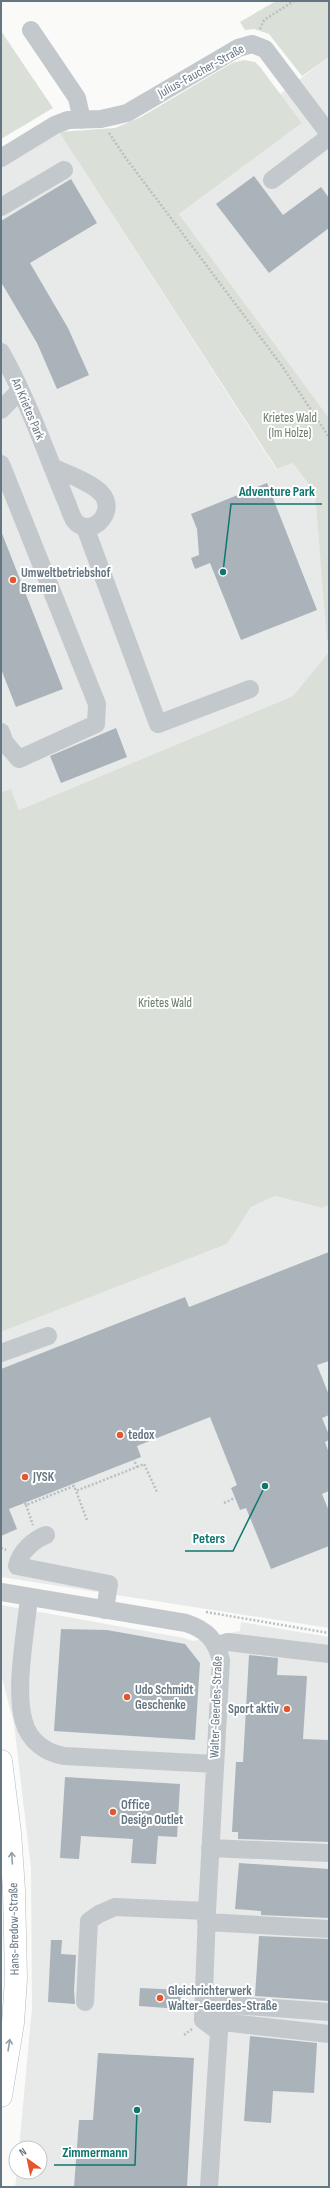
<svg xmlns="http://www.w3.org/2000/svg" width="330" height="2188" viewBox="0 0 330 2188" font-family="'Sofia Sans Condensed',sans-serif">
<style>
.built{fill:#e8e9e9}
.green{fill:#dadfd7}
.building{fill:#aab3b9}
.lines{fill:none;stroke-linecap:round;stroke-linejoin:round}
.major-casing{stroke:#b5babe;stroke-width:23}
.path{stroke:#bbbfc2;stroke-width:2.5;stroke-dasharray:2 2;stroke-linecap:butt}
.minor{stroke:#c3c8cc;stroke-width:18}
.major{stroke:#fff;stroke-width:22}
.oneway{stroke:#939fa8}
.poi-dot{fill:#e4572e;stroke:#fff;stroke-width:1.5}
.labels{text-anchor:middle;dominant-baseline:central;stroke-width:4;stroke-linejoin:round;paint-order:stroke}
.street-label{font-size:13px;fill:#657683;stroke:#fff}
.park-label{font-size:13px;fill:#687a64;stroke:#fff}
.poi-label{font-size:13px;font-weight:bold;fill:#657683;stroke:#fff;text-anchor:start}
.leader{fill:none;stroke:#0f766e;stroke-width:1.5}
.callout-dot{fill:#0f766e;stroke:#fff;stroke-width:1.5}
.callout-label{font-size:14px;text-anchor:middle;font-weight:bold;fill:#0f766e;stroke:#fff;stroke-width:4;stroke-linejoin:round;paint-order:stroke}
</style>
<rect width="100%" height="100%" fill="#fafaf8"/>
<path class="built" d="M 329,57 L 329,418 L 179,214 L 302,123 L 280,94 Z
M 59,132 L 276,469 L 293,463 L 315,493 L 329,652 L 293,696 L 19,810 L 11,789 L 1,792 L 1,158 Z
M 275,1196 L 322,1208 L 329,1205 L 329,1628 L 1,1577 L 1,1332 L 227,1244 L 251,1207 Z
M 1,1605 L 184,1638 L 193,1641 L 240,1631 L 241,1622 L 329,1637 L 329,2187 L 15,2187 L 17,2172 L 40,2172 L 40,2148 L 19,2148 L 32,2008 L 31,1868 L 14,1724 L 1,1674 Z"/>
<path class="green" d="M 276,1 L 329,1 L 329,57 L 302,76 L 269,34 L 254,29 L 245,30 L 240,22 Z
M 1,31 L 53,108 L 1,139 Z
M 244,60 L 255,62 L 260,67 L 302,123 L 179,214 L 329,418 L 329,643 L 327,640 L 315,493 L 293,463 L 277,469 L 59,132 L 115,128 L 141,117 L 232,63 Z
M 329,652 L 329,1205 L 322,1208 L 275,1196 L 251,1207 L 227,1244 L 1,1332 L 1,792 L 11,789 L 19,810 L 293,696 Z"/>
<path class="building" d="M 254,176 L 283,215 L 321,187 L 329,198 L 329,228 L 269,273 L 216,204 Z
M 71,179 L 97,223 L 30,263 L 68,328 L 89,375 L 57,389 L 37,343 L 1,282 L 1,221 Z
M 267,483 L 317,610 L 241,640 L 210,563 L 195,569 L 191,558 L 199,555 L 197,529 L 191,514 Z
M 1,531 L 63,689 L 16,707 L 1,669 Z
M 116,728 L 127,757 L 61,783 L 50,756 Z
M 329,1252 L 329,1361 L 317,1365 L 329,1395 L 329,1415 L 322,1418 L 329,1435 L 329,1440 L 325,1442 L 329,1453 L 329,1491 L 322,1494 L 329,1511 L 329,1546 L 271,1569 L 246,1508 L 240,1510 L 231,1488 L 237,1485 L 210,1417 L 137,1446 L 141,1457 L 9,1509 L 17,1529 L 1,1536 L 1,1369 L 185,1297 L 189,1307 Z
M 61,1629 L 107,1630 L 185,1644 L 200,1663 L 195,1740 L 54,1731 Z
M 249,1655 L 278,1658 L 277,1675 L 307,1676 L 303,1739 L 329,1740 L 329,1842 L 238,1839 L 238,1832 L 232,1832 L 236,1762 L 243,1762 Z
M 65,1777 L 180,1784 L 177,1837 L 158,1836 L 156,1864 L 131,1863 L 133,1839 L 81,1836 L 79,1859 L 60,1858 Z
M 239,1863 L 329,1869 L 329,1918 L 261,1915 L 261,1911 L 235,1909 Z
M 259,1936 L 329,1939 L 329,2001 L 255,1996 Z
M 51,1940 L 62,1940 L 61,1954 L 76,1955 L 74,1990 L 75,2004 L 48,2002 Z
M 140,1988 L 181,1990 L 180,2009 L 139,2006 Z
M 250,2036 L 317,2043 L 314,2093 L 273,2091 L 271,2123 L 244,2121 Z
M 98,2053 L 194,2058 L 187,2187 L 74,2187 L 79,2120 L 93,2120 Z"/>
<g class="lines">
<g class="major-casing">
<path id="major" d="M 1,1761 L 10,1832 L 14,1890 L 16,1979 L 13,2023 L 1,2096"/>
</g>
<path class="path" d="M 260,29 L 264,20 L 294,1
M 109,133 L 125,157 L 282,366 L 329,437
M 137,1467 L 144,1464 L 157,1492
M 25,1503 L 26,1505 L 74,1486 L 76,1491
M 224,1503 L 235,1498
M 26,1505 L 33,1525
M 87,1520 L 76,1491 L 137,1467 L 134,1460
M 1,1548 L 6,1550
M 206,1612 L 329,1633
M 184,2035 L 192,2029"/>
<path class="minor" d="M 31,30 L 77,98 L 82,120
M 1,158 L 55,125 L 68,120 L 101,119 L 127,113 L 238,48 L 252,44 L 265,49 L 329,134
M 272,180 L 329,137
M 1,207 L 64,170
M 1,352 C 28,400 46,453 67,503 C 69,508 71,515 74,520 C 88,539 115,516 104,497 C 97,484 65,473 52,467
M 1,410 L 20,390
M 1,464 L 97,704 L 96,724 L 19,759 L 5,743 L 1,732
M 85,527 L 158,724 L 250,689
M 1,1353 L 48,1336
M 46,1535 C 33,1540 20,1552 17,1566 L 109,1584 L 105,1610
M 1,1592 L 186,1623 C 207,1630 215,1639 221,1660 L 207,1911 L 203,2020
M 29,1597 C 26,1631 14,1690 24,1722 C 29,1741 46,1753 64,1756 L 215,1764
M 217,1645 L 228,1642 L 329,1654
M 210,1848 L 329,1853
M 206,1922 L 329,1929
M 85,2002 L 89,1921 L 99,1914 L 115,1907 L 207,1911
M 204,2003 L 329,2012
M 203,2020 L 219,2032 L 209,2187
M 204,2020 L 329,2034"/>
<use href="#major" class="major"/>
</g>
<defs><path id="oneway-shaft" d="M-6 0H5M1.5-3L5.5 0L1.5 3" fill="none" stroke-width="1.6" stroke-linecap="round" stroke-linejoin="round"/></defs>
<g class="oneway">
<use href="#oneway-shaft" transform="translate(12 1858) rotate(-94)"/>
<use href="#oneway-shaft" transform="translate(9 2045) rotate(-81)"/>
</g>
<g class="poi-dot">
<circle cx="13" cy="580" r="4"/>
<circle cx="120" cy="1435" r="4"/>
<circle cx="25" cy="1477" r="4"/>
<circle cx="127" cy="1697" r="4"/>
<circle cx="287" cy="1709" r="4"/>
<circle cx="113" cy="1812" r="4"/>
<circle cx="160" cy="1998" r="4"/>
</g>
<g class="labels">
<g class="street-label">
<text transform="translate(201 71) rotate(-29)">Julius-Faucher-Straße</text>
<text transform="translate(28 409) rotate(67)">An Krietes Park</text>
<text transform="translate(216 1707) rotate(-88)">Walter-Geerdes-Straße</text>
<text transform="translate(14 1929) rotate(-91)">Hans-Bredow-Straße</text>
</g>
<g class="park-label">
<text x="290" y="418">Krietes Wald<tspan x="290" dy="15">(Im Holze)</tspan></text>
<text x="165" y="1003">Krietes Wald</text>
</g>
<g class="poi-label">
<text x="21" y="573">Umweltbetriebshof<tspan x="21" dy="15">Bremen</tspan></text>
<text x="128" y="1435">tedox</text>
<text x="33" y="1477">JYSK</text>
<text x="135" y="1690">Udo Schmidt<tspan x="135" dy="15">Geschenke</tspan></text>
<text x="279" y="1709" text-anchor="end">Sport aktiv</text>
<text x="121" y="1805">Office<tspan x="121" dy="15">Design Outlet</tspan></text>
<text x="168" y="1991">Gleichrichterwerk<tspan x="168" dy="15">Walter-Geerdes-Straße</tspan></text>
</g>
</g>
<path class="leader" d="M223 572L231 504H322M265 1486L233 1551H185M137 2110L135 2165H54"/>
<g class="callout-dot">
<circle cx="223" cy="572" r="4"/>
<circle cx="265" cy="1486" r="4"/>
<circle cx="137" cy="2110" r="4"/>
</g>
<g class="callout-label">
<text x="277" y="496">Adventure Park</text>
<text x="209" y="1543">Peters</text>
<text x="95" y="2157">Zimmermann</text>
</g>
<rect width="330" height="2188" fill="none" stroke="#657683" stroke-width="4"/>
<g transform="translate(28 2160) rotate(327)"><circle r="19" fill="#ffffff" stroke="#c1c8cd"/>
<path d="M0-3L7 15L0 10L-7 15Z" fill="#e4572e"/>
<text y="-6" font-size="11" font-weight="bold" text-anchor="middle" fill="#657683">N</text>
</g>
</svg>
